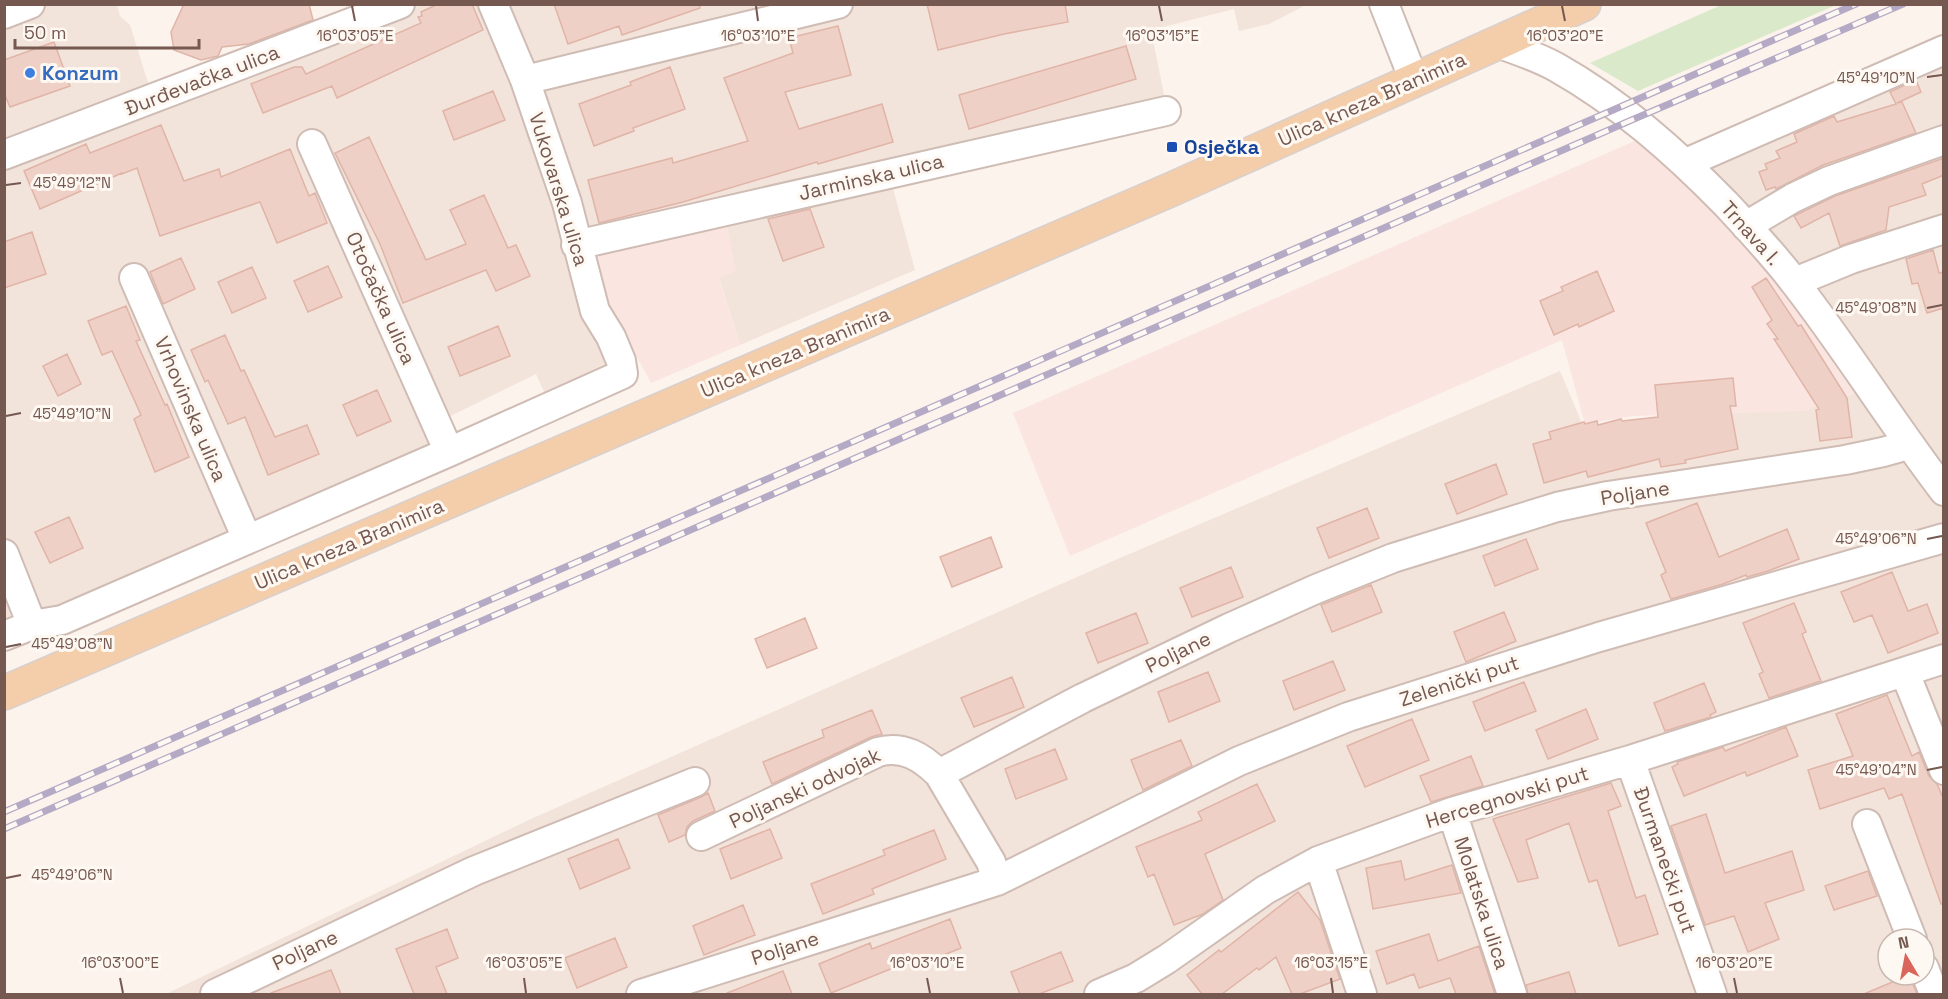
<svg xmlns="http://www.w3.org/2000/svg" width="1948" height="999" viewBox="0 0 1948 999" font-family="'Space Grotesk',sans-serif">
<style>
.residential{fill:#f3e4db;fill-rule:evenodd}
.commercial{fill:#fae5e1}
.green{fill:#dbe9cb}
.building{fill:#efd0c6;stroke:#e0b4a7;stroke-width:1.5}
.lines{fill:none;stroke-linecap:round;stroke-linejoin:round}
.minor-casing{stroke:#cfbcb4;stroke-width:32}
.major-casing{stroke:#d8d0ce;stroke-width:36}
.minor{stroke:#fff;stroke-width:28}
.major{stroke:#f4cdab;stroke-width:33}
.rail-casing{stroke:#b5aac6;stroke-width:7}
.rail{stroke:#fef8f2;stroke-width:4.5;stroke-dasharray:14;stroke-linecap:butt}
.ticks{fill:none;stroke:#755850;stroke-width:2}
.shop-dot{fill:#3f7fe0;stroke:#fef8f2;stroke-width:2}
.transit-dot{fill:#1a4fb4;stroke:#fef8f2;stroke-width:2}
.labels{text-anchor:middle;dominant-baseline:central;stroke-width:6;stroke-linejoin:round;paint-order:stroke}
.shop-label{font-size:20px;font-weight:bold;fill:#366cbe;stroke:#fef8f2;text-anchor:start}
.street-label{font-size:20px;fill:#755850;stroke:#fef8f2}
.transit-label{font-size:20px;font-weight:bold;fill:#164399;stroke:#fef8f2;text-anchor:start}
.ticks-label{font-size:15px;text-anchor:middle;fill:#755850;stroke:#fef8f2;stroke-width:6;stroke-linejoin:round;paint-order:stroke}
</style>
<rect width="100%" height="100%" fill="#fbf3ec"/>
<path class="residential" d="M 5,5 L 117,5 L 120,16 L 130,25 L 155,105 L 421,5 L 1306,5 L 1269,24 L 1239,31 L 1234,9 L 1151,30 L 1166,105 L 887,166 L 915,270 L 740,345 L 719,277 L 723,205 L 608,360 L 602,375 L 548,400 L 536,374 L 428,427 L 434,448 L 5,629 Z
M 1943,42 L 1943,994 L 166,994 L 531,819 L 1120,558 L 1560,371 L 1583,426 L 1817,406 L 1858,392 L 1668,163 ZM 1888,939 L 1924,939 L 1924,975 L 1888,975 Z"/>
<path class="commercial" d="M 1637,140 L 1668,163 L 1768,267 L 1859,391 L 1805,411 L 1633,416 L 1585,424 L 1562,340 L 1070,556 L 1013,413 Z
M 726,219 L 736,271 L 719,278 L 740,345 L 651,383 L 603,295 L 592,251 Z"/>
<path class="green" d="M 1719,5 L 1836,5 L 1638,91 L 1590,63 L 1719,6 Z"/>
<path class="building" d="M 184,4 L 309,4 L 313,20 L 249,44 L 222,47 L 218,56 L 201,60 L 174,50 L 171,32 Z
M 438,4 L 472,4 L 483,30 L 337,98 L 332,86 L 263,113 L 251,84 L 294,67 L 302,67 L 306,74 L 421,23 L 418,17 L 422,16 L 421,12 Z
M 554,4 L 699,4 L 700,8 L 622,35 L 619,26 L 568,44 Z
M 927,4 L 1065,4 L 1068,22 L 1004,34 L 938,50 Z
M 838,26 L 851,75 L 785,92 L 799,129 L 882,104 L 893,142 L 818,164 L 817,162 L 683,202 L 599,223 L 588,180 L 672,158 L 673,163 L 748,141 L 724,78 L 793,53 L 789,38 Z
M 54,42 L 70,86 L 10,107 L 4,93 L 4,60 Z
M 1126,46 L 1136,79 L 969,129 L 959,95 Z
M 670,67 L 685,109 L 633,128 L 634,131 L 594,146 L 579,104 L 631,85 L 630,82 Z
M 1916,80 L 1921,92 L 1897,103 L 1902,102 L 1916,133 L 1823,165 L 1776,189 L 1775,187 L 1766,190 L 1759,172 L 1767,169 L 1765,164 L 1780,158 L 1776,151 L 1797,142 L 1794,134 L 1834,116 L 1837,122 L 1896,104 L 1890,92 Z
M 493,91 L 505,120 L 454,140 L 443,111 Z
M 161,125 L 184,181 L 219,169 L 221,177 L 290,149 L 309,196 L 315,193 L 327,223 L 277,243 L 260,202 L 160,236 L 137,168 L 122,174 L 122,173 L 40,209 L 24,171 L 86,144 L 90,153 Z
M 369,137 L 426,260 L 466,244 L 450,210 L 484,195 L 508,248 L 516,245 L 530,276 L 496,291 L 486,270 L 403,303 L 380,244 L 335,153 Z
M 1944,158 L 1944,175 L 1922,184 L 1926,195 L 1889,207 L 1886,230 L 1840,246 L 1829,213 L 1801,228 L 1794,216 L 1835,196 Z
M 810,209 L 824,247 L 783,261 L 768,219 Z
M 32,232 L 46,274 L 4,288 L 4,242 Z
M 1933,250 L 1939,273 L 1944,272 L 1944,308 L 1927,313 L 1918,283 L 1912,284 L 1906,259 Z
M 181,258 L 195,289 L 163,304 L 150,272 Z
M 328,266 L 342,297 L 308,312 L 294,281 Z
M 252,267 L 266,298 L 232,313 L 218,282 Z
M 1597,271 L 1614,311 L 1579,327 L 1578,324 L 1554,335 L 1540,301 L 1563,291 L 1561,287 Z
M 1766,278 L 1798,326 L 1801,325 L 1847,398 L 1852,437 L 1820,441 L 1816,410 L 1819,409 L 1774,339 L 1778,339 L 1767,324 L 1772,320 L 1752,287 Z
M 126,306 L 140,340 L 136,341 L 165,405 L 167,404 L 189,457 L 155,472 L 134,419 L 141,415 L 112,351 L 102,355 L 88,321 Z
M 498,326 L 510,356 L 460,376 L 448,347 Z
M 225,335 L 241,371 L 244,370 L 275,437 L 307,425 L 319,454 L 268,475 L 245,417 L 228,424 L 208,380 L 205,382 L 191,350 Z
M 67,354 L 81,384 L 58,396 L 43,366 Z
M 1733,378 L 1736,406 L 1730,406 L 1738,449 L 1685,460 L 1686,463 L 1661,467 L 1659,459 L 1588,477 L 1586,471 L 1544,483 L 1533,444 L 1551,439 L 1549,432 L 1584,422 L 1585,424 L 1597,421 L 1598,425 L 1621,419 L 1622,421 L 1658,417 L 1655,385 Z
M 377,390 L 391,421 L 357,436 L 343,405 Z
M 1496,464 L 1507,494 L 1457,514 L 1445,484 Z
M 1697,503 L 1719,557 L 1787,529 L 1799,559 L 1768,571 L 1747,577 L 1746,575 L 1723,584 L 1671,599 L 1661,575 L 1666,572 L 1646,523 Z
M 1367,508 L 1379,538 L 1329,558 L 1317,528 Z
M 69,517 L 83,548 L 50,563 L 35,532 Z
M 991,537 L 1002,567 L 952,587 L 940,557 Z
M 1526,539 L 1538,569 L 1495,586 L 1483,556 Z
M 1231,567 L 1243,597 L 1192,617 L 1180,588 Z
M 1892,572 L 1908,611 L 1927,604 L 1938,633 L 1888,653 L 1872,615 L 1854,622 L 1841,592 Z
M 1371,585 L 1382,612 L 1332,632 L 1321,605 Z
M 1794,603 L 1806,632 L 1802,634 L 1821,681 L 1769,698 L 1759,674 L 1763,672 L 1743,623 Z
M 1504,612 L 1516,641 L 1466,662 L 1454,632 Z
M 1136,613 L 1148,643 L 1098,663 L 1086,633 Z
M 805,618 L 817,648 L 767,668 L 755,639 Z
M 1333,661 L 1345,690 L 1294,710 L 1283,681 Z
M 1208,672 L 1220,701 L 1169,722 L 1158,692 Z
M 1012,677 L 1024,707 L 974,727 L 961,698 Z
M 1524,682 L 1536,711 L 1485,731 L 1473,702 Z
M 1704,683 L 1716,712 L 1710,715 L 1711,717 L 1665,731 L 1654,703 Z
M 1887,695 L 1912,756 L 1919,752 L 1929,776 L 1937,784 L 1944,800 L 1944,904 L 1941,904 L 1902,794 L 1889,799 L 1884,788 L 1820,809 L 1808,770 L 1853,756 L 1836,714 Z
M 1586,709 L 1598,739 L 1548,759 L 1536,730 Z
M 872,710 L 882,734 L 871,737 L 772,784 L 763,762 L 824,737 L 822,730 Z
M 1412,719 L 1429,760 L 1365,787 L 1347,746 Z
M 1786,727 L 1798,756 L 1747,776 L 1745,772 L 1684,796 L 1672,767 L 1678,764 L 1677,762 L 1723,747 L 1725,751 Z
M 1181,740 L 1192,766 L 1143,790 L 1131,760 Z
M 1055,749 L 1067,779 L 1016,799 L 1005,769 Z
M 1471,756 L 1483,786 L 1431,802 L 1420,776 Z
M 1611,783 L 1621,806 L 1608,811 L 1636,898 L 1645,895 L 1658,934 L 1619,946 L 1597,880 L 1589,882 L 1569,823 L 1526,840 L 1538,878 L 1518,882 L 1493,819 Z
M 1257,784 L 1275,821 L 1205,854 L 1223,900 L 1203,914 L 1174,925 L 1154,874 L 1148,877 L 1136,847 L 1202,820 L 1198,812 Z
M 708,793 L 715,811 L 693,821 L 687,827 L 685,835 L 669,842 L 658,815 L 701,797 Z
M 1706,814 L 1725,873 L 1792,851 L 1804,890 L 1765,903 L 1779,939 L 1748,952 L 1734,916 L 1705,925 L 1671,826 Z
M 770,829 L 782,858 L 731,879 L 720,849 Z
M 934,830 L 946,859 L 872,889 L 874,894 L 823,914 L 811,884 L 885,855 L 883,850 Z
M 618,839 L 630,868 L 580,889 L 568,859 Z
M 1401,861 L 1405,880 L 1452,865 L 1461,893 L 1373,909 L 1366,868 Z
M 1868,871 L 1877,896 L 1834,910 L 1825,886 Z
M 1298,892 L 1320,920 L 1340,979 L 1300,994 L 1292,994 L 1276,957 L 1259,970 L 1257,968 L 1222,994 L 1202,994 L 1187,975 L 1219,950 L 1221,952 Z
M 743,905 L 755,935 L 704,955 L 693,926 Z
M 950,919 L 961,948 L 911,968 L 908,962 L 831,993 L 819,964 L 870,943 L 872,949 Z
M 447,929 L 458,958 L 436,967 L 447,994 L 414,994 L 396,949 Z
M 1429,934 L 1438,961 L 1479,946 L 1495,994 L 1456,994 L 1450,978 L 1419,988 L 1414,974 L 1387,984 L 1376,951 Z
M 615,938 L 627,967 L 577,988 L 565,958 Z
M 1061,952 L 1073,981 L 1039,994 L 1020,994 L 1011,972 Z
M 331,970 L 341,994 L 271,994 L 271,993 Z
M 783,971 L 792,994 L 727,994 L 727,993 Z
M 1569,972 L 1576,994 L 1528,994 L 1526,985 Z
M 1909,975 L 1917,994 L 1864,994 Z"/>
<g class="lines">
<g class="minor-casing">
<path id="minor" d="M 1384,4 L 1414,80
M 4,14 L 30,4
M 1497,43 C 1517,50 1538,57 1556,67 C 1620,103 1675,152 1726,204 C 1750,230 1774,255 1795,283 C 1847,350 1892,423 1944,491
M 525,80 L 838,4
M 312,144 L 449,452
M 4,155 L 400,4
M 1686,163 L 1944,50
M 1746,226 L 1793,198 L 1829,181 L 1944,140
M 576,245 L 1166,111
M 134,278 L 247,539
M 1795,282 L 1851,259 L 1944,229
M 4,554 L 32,625
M 4,636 L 32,625 L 62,620 L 449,452 L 623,374 L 621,361 L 611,337 L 595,311 L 567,203 L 525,80 L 493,4
M 1905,673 L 1944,770
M 1630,760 L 1712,994
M 1452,812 L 1512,994
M 1867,824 L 1912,939
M 701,836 L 878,752 C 903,745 922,757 939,774
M 1318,861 L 1362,994
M 997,881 L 1239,761 L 1348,717 L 1599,637 L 1944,538
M 1924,968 L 1934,994
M 215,994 L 474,871 L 695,782
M 641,994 L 997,881 L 991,862 L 939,774 L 1083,698 L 1229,628 L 1316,589 L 1393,558 L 1557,507 L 1608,496 L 1845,460 L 1883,452 L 1908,445
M 1099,994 L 1136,978 L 1167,959 L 1265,890 L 1318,861 L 1452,812 L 1630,760 L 1944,659"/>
</g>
<g class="major-casing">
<path id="major" d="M 4,693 L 1170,190 L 1584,4"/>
</g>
<use href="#minor" class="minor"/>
<use href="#major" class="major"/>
<g class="rail-casing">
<path id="rail" d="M 4,812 L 1856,4
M 4,829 L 1634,119 L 1903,4"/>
</g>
<use href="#rail" class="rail"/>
</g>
<path class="ticks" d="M 352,6 L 355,21M 756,6 L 758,21M 1159,6 L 1162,21M 1562,6 L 1565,21M 1927,77 L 1942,75M 6,185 L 21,183M 1927,308 L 1942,305M 6,416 L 21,413M 1927,539 L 1942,536M 6,647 L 21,644M 1927,770 L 1942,767M 6,878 L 21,875M 120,978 L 123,993M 524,978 L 526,993M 927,978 L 930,993M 1331,978 L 1333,993M 1734,978 L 1737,993"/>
<circle class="shop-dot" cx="30" cy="73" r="6"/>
<rect class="transit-dot" x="1166" y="141" width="12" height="12" rx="3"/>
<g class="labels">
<g class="shop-label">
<text x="42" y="73">Konzum</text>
</g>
<g class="street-label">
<text transform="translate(202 80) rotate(-21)">Đurđevačka ulica</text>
<text transform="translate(1372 99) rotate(-24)">Ulica kneza Branimira</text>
<text transform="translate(871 177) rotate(-13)">Jarminska ulica</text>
<text transform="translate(559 189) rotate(73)">Vukovarska ulica</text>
<text transform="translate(1751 233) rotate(48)">Trnava I.</text>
<text transform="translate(381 298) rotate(66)">Otočačka ulica</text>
<text transform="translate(795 352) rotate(-23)">Ulica kneza Branimira</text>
<text transform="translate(191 409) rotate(67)">Vrhovinska ulica</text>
<text transform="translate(1635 493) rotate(-9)">Poljane</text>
<text transform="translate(349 544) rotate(-23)">Ulica kneza Branimira</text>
<text transform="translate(1178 652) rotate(-26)">Poljane</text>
<text transform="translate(1459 681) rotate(-18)">Zelenički put</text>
<text transform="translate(805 788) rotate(-25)">Poljanski odvojak</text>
<text transform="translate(1507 797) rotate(-17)">Hercegnovski put</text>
<text transform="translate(1665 860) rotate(71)">Đurmanečki put</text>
<text transform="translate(1482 903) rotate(72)">Molatska ulica</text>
<text transform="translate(785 948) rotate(-18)">Poljane</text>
<text transform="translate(305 950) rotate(-25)">Poljane</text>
</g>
<g class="transit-label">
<text x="1184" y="147">Osječka</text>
</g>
</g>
<g class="ticks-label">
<text x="355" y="41">16°03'05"E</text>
<text x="758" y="41">16°03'10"E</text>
<text x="1162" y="41">16°03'15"E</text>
<text x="1565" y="41">16°03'20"E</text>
<text x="1876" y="83">45°49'10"N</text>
<text x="72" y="188">45°49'12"N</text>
<text x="1876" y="313">45°49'08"N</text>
<text x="72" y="419">45°49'10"N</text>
<text x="1876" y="544">45°49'06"N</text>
<text x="72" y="649">45°49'08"N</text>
<text x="1876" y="775">45°49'04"N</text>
<text x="72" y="880">45°49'06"N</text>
<text x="120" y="968">16°03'00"E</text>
<text x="524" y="968">16°03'05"E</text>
<text x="927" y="968">16°03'10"E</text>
<text x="1331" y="968">16°03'15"E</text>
<text x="1734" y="968">16°03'20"E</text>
</g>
<rect width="1948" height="999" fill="none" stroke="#755850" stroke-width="12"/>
<g transform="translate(1906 957) rotate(350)"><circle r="28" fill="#fef8f2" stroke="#c7b8b1" stroke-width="1.5"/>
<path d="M0-4.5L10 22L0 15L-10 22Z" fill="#da655c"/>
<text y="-9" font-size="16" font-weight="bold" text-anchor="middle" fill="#755850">N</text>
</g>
<path d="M15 39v9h184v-9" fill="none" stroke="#755850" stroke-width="3"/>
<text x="24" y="39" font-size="18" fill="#755850" stroke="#fef8f2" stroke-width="4.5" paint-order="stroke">50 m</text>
</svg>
